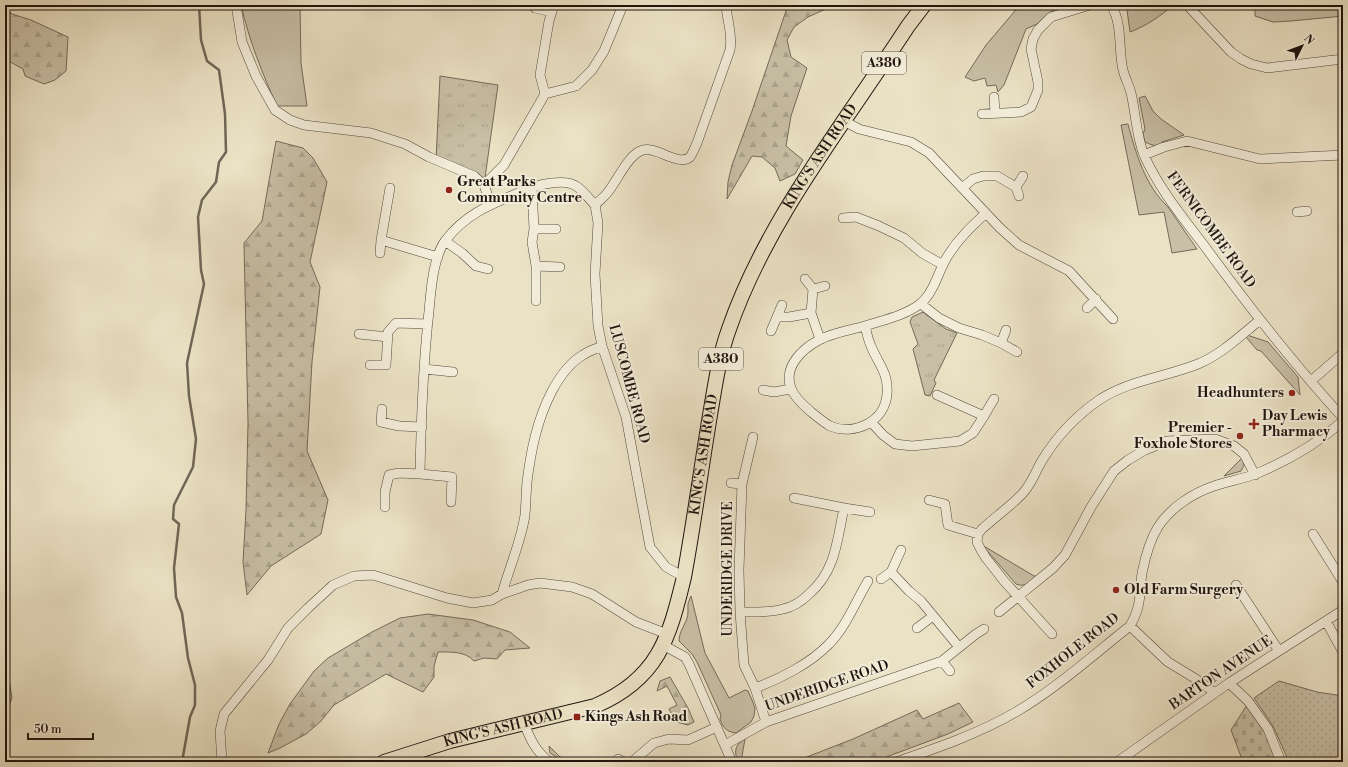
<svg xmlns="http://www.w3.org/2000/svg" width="1348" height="767" viewBox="0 0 1348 767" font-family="'Libre Bodoni',serif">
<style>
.grass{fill:#c8bfa6;stroke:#746a5a}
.forest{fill:url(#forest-firs);stroke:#746a5a}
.cemetery{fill:url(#cemetery-stones);stroke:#746a5a}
.park{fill:url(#park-tufts);stroke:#746a5a}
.garden{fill:url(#garden-dots);stroke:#746a5a}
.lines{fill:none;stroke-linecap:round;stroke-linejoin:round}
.stream{stroke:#706657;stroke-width:2.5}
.minor-casing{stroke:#52483c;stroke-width:10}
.highway-casing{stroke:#1f140e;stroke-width:16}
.minor{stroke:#f2ecd9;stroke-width:9}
.highway{stroke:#ebe2c5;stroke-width:14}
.poi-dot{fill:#8f2418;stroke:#f2ecd9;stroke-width:1.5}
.labels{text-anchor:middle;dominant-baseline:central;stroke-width:4;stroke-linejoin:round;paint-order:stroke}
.shield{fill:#f2ecd9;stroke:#5e554b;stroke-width:1}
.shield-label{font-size:13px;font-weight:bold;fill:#1f140e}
.street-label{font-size:14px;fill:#1f140e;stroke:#f2ecd9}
.poi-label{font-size:14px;font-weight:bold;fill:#1f140e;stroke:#f2ecd9;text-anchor:start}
</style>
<defs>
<pattern id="forest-firs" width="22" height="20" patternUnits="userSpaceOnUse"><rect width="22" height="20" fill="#c8bfa6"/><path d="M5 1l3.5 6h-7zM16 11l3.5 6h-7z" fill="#aba38e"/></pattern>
<pattern id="cemetery-stones" width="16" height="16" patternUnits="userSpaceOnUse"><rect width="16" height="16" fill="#c8bfa6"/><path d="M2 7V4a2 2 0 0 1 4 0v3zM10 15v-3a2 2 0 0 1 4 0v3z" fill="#aba38e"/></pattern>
<pattern id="park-tufts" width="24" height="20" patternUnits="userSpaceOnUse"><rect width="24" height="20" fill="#c8bfa6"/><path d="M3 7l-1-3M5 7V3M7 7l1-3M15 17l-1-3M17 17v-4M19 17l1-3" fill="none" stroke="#aba38e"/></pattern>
<pattern id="garden-dots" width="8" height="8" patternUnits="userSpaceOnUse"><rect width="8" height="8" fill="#c8bfa6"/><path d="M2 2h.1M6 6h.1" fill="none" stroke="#aba38e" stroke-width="1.8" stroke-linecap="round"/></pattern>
</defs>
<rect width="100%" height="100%" fill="#ebe2c5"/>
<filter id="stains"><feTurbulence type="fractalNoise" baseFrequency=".005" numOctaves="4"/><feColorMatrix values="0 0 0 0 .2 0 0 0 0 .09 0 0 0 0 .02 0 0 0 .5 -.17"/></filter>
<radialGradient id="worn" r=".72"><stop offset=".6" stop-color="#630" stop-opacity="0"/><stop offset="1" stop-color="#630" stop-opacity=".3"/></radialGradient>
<path class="grass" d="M 241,5 L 300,5 L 301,63 L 307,106 L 277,106 C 262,73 249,40 241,5 Z
M 1020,5 L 1060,5 L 1060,7 L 1049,13 L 1037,24 L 1026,29 L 1004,85 L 998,92 L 996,85 L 987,86 L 985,78 L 974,81 L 965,77 L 986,45 Z
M 1129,5 L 1173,5 C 1161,16 1146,26 1130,32 L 1127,10 Z
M 1255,5 L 1343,5 L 1343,16 L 1291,21 L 1273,22 L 1255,16 Z
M 1145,96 L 1153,111 L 1161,119 L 1184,135 L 1162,142 C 1158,148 1151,145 1145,142 L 1143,134 L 1145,129 L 1139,98 Z
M 1128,124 C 1136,154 1145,185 1168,207 L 1197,249 L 1172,253 L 1164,212 L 1139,215 L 1121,125 Z
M 1247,335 L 1268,342 L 1298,377 L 1300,395 L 1261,351 L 1257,350 L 1246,337 Z
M 1242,458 L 1244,465 L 1241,471 L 1224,476 Z
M 982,545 L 1034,576 L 1039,576 C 1031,581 1025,588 1016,584 Z
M 691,596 L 705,653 L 729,698 L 745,690 L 748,691 L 752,700 L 755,708 L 754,716 L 751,722 L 736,733 C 727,732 723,728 720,719 L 721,715 L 697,662 L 692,654 L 679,641 C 679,630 688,622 688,612 C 688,604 687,605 691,596 Z
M 745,739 L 741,762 L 739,762 C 733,753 735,744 745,739 Z"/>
<path class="forest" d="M 788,5 L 828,5 L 828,8 L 808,17 L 794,27 L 787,40 L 791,57 L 807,68 L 791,116 L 786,146 L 803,160 L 795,174 L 780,181 L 775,168 L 762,157 L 752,156 L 727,199 L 728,182 L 732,165 L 752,111 Z
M 5,10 L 12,14 L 31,20 L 68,37 L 66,71 L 55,80 L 44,84 L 25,76 L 23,69 L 5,59 Z
M 276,141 L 303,148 L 313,158 L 327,182 L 310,262 L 320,287 L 312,362 L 307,451 L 328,500 L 321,534 L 271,566 L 247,595 L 243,562 L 246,510 L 248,423 L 244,243 L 262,221 Z
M 428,614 L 473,620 L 510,632 L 530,648 L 505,650 L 497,659 L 484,658 L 474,661 C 465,651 451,652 438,652 L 434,666 L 434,677 L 423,692 L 386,674 L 334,705 L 321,721 L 306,734 L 280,748 L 268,753 L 279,724 L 290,704 L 314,671 L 328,658 L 372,632 L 400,618 Z
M 5,655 L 12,698 L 7,710 L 5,709 Z
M 670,677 L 688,708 L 694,722 L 688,725 L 676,722 L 669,709 L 677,705 L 667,686 L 657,691 L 660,681 Z
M 959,703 L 973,722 L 948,734 L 873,762 L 794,762 L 853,739 L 917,710 L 923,719 Z
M 549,746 L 560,757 L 593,762 L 565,762 L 550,753 Z"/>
<path class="cemetery" d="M 1247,705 L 1265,731 L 1278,762 L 1243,762 L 1231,730 Z"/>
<path class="park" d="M 440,76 L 498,85 L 484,185 L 436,160 Z
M 923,312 L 946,329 L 957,333 L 934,380 L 936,383 L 930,396 L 925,395 L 913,349 L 918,344 L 910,322 L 912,317 Z"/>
<path class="garden" d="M 1279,681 L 1317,692 L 1343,696 L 1343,762 L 1289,762 L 1273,726 L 1254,698 Z"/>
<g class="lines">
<path class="stream" d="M 182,762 L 190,717 L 195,705 L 195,685 L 188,658 L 182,613 L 176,597 L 174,568 L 179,524 L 173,519 L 174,505 L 193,467 L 196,439 L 189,396 L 187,363 L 204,284 L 201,270 L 198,217 L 202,200 L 216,182 L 219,162 L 226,152 L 225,114 L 219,70 L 207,61 L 201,40 L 199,5"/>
<g class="minor-casing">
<path id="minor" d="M 236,5 L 242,42 L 256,76 L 275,110 L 290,120 L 304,125 L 371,133 L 405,144 L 429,157 L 474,176 L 484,185 L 491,205
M 1111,5 C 1123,24 1118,49 1123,70 C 1125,78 1129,85 1131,93 C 1136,114 1136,135 1144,155 C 1159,189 1184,219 1206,248 C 1249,307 1294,364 1343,418
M 1187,5 L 1231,52 L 1241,59 L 1251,64 L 1267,68 L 1343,59
M 535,8 L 552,12
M 545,94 L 576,86 L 592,70 L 604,51 L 623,5
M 994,97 L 995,113
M 982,114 L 1021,112 L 1031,107 L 1038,90 L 1038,82 L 1031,49 L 1033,39 L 1038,30 L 1051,17 L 1090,5
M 844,121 L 859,129 L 911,142 L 929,153 L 1000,228 L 1019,245 L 1069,271 L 1113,319
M 1144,155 L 1164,147 L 1187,141 L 1260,159 L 1343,155
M 484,185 L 504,165 L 545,94 L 540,75 L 549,21 L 554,5
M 1016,187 L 1023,176
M 390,188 L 381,240 L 438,257
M 532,188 L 534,229 L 532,242 L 536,266 L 536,301
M 962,188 L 973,179 L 983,176 L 997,176 L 1016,187 L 1019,196
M 595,205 L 598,223 L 595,274 L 598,326 L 602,346 L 626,417 L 650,547 L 666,567 L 684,577
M 595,205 C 599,201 604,197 608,192 C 617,181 629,153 643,150 C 656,146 679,167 690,157 C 693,153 695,147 697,143 L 730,50 C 733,33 727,22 726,5
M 1297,212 L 1307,211
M 843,218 L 856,217 L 879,226 L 904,238 L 922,253 L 943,265
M 534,229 L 556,229
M 445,241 L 462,253 L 476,266 L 488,269
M 380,253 L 381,240
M 536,266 L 560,267
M 805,279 L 813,289 L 811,313
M 813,289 L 825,286
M 921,304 L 939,318 L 959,328 L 982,335 L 1001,343 L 1017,352
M 1087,308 L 1096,299
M 777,317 L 789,317 L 811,313 L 820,339
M 865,326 C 850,330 832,333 819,340 C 802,349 783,367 791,388 C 794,397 803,405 810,411 C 816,416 823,422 830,426 C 854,436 885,422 887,394 C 889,373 878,364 871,346 C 868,340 867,333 865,326 C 883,320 904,316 920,304 C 935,292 938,270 949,254 C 959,238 972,226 986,213
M 771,331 L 782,305
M 359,334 L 388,337
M 1001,343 L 1006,330
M 370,365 L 386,365 L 388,332 L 396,323 L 428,324
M 424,369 L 453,372
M 1311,381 L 1343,353
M 763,390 L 774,392 L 791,389
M 382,409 L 381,422 L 399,426 L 422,427
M 984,416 L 994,399
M 872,423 L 883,435 L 895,444 L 912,446 L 960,441 L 973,433 L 984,416 L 937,395
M 753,437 L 742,484 L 739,570 L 740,612 L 744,665 L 755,688 L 766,722
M 731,483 L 742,484
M 929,500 L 945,504 L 948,525 L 978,534 L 982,529 C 995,517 1011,506 1023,493 C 1032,483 1036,470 1043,459 C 1057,436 1076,416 1099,400 C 1129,380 1166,377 1198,364 C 1222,354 1241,335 1260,320
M 451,502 L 452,477 L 420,474 C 421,420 423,365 429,311 C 431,290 433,258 445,241 C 466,213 492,204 523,191 C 536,185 564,178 576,186 C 583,190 589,199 595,205
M 385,507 L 385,492 L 389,475 L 399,473 L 420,474
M 844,508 L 870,512
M 978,534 L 977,542 L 981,550 L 986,558 L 1004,581 L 1052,634
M 1313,534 L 1343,582
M 891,572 L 901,550
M 881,579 L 891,572 L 909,591 L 921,601 L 959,647
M 1236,585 L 1279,651
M 502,594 C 509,568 521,542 525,515 C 526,504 526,493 527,482 C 531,450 537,420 552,391 C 559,378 569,363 583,355 C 588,351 596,349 602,346
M 740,612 C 754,612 769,613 783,609 C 793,607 802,601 809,594 C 836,571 837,540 844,508 L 794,498
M 999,612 L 1053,568 L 1065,555 L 1091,507 L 1114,471 L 1128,460 L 1145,450 L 1167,441 L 1215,439 L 1234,446 L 1244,454 L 1255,475
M 1326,621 L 1343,652
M 1130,626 L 1168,662 L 1196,679 L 1215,693
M 917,628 L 933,616
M 663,645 L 685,657 L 689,664 L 732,762
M 942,661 L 950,671
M 1229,683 L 1248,701 L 1268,729 L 1281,762
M 755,688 C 780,679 811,663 829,644 C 846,627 856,601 868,581
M 524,723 C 530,739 536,752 550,762
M 725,745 L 766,722 L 942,661 L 976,634 L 984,629
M 618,759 L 624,762
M 222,762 L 220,731 L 224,714 L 268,660 L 288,628 L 308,608 L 333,585 L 354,576 L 373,575 L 447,598 L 473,603 L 492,600 L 502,594 L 528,585 L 540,583 L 572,587 L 592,594 L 636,622 L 667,634
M 632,762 L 654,743 L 669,739 L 688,740 L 717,727
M 896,762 C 937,748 978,734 1016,712 C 1057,688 1093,655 1130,626 C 1142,605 1139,595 1142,573 C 1145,558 1150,540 1158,527 C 1170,508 1193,493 1214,486 C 1228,481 1244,479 1258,473 C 1289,460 1318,443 1343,421
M 1117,762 L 1229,683 L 1343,610"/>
</g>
<g class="highway-casing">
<g id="highway">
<path id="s1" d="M 384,762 L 450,741 L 595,706 C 658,679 669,639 684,577 C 694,523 701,469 710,415 C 715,386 719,356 729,329 C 767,219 845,123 908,26 L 924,5"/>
</g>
</g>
<use href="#minor" class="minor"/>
<use href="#highway" class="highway"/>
</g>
<g class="poi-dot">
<circle cx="449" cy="190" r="4"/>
<circle cx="1292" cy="393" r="4"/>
<path d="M1252 418h4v4h4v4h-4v4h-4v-4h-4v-4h4z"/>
<circle cx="1240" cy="436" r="4"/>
<circle cx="1116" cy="590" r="4"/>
<rect x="573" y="713" width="8" height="8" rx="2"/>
</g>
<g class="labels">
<g class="shield">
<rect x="862" y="52" width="44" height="22" rx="3"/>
<rect x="699" y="348" width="44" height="22" rx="3"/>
</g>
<g class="shield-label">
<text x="884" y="63">A380</text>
<text x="721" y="359">A380</text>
</g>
<g class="street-label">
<text stroke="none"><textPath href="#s1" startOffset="831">KING'S ASH ROAD</textPath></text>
<text transform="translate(1211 230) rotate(54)">FERNICOMBE ROAD</text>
<text transform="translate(629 384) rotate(75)">LUSCOMBE ROAD</text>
<text stroke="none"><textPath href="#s1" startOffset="507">KING'S ASH ROAD</textPath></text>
<text transform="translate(728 569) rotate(-90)">UNDERIDGE DRIVE</text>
<text transform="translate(1073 651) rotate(-38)">FOXHOLE ROAD</text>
<text transform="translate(1221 673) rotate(-34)">BARTON AVENUE</text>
<text transform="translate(827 686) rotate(-19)">UNDERIDGE ROAD</text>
<text stroke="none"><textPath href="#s1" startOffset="124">KING'S ASH ROAD</textPath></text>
</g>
<g class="poi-label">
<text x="457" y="182">Great Parks<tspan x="457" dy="16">Community Centre</tspan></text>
<text x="1284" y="393" text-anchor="end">Headhunters</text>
<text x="1262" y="416">Day Lewis<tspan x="1262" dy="16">Pharmacy</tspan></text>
<text x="1232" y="428" text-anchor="end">Premier -<tspan x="1232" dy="16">Foxhole Stores</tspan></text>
<text x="1124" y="590">Old Farm Surgery</text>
<text x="585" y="717">Kings Ash Road</text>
</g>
</g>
<rect width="1348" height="767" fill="none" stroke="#ebe2c5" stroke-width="20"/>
<rect x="6" y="6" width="1336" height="755" fill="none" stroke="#1f140e" stroke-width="2"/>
<rect x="10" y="10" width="1328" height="747" fill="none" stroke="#1f140e"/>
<g transform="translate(1302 46) rotate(48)" stroke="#f2ecd9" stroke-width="3" paint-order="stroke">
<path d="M0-3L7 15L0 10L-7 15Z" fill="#1f140e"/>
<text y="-6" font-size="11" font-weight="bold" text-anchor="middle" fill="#1f140e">N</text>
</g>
<path d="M28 733v6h65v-6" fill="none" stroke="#1f140e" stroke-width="2"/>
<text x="34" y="733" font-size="12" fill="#1f140e" stroke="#f2ecd9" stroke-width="3" paint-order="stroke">50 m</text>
<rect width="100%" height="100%" filter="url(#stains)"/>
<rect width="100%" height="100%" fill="url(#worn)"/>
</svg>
